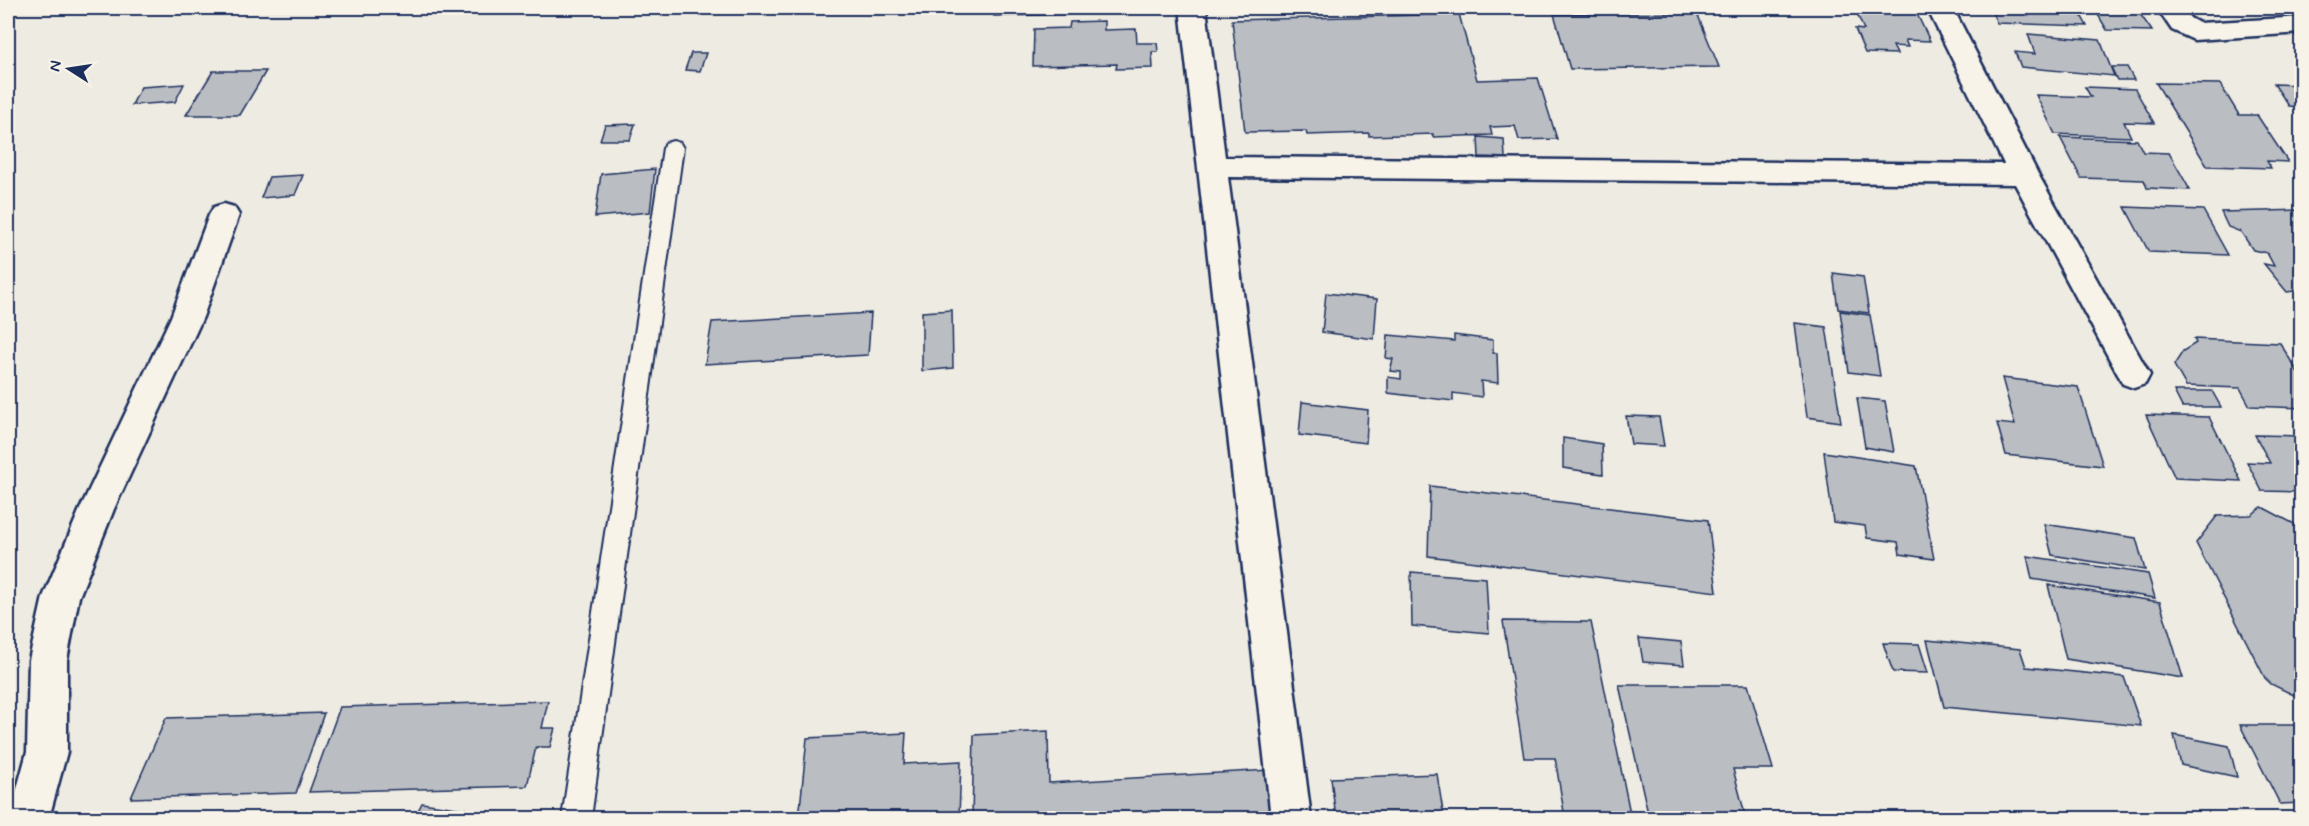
<svg xmlns="http://www.w3.org/2000/svg" width="2309" height="826" viewBox="0 0 2309 826" font-family="Mynerve,sans-serif">
<style>
.building{fill:#babdc2;stroke:#1b2f5e;stroke-width:1.5}
.lines{fill:none;stroke-linecap:round;stroke-linejoin:round}
.service-casing{stroke:#1b2f5e;stroke-width:4}
.minor-casing{stroke:#1b2f5e;stroke-width:5}
.service{fill:#f7f3e8;fill-rule:evenodd}
.minor{fill:#f7f3e8;fill-rule:evenodd}
</style>
<rect width="100%" height="100%" fill="#eeebe2"/>
<filter id="ink" filterUnits="userSpaceOnUse"><feTurbulence type="fractalNoise" baseFrequency=".0167" numOctaves="2"/><feDisplacementMap in="SourceGraphic" scale="12" xChannelSelector="R" yChannelSelector="G"/><feConvolveMatrix kernelMatrix="1 2 1 2 8 2 1 2 1" color-interpolation-filters="sRGB"/></filter>
<g filter="url(#ink)">
<path class="building" d="M 994,8 L 1080,8 L 1081,14 L 994,16 Z
M 1098,8 L 1151,8 L 1150,11 L 1096,14 Z
M 1551,8 L 1593,8 L 1594,12 L 1553,13 Z
M 1846,8 L 1914,8 L 1930,41 L 1905,40 L 1908,47 L 1893,46 L 1897,54 L 1865,53 L 1855,29 L 1864,30 L 1855,9 Z
M 1990,8 L 2077,8 L 2087,26 L 1997,23 Z
M 2094,8 L 2136,8 L 2152,31 L 2107,30 Z
M 1697,13 L 1719,67 L 1570,69 L 1554,14 Z
M 1459,14 L 1477,80 L 1538,78 L 1557,139 L 1519,140 L 1515,126 L 1490,127 L 1492,135 L 1433,137 L 1433,134 L 1369,136 L 1369,133 L 1307,135 L 1306,131 L 1245,132 L 1232,20 Z
M 1104,21 L 1104,30 L 1136,29 L 1137,43 L 1157,43 L 1158,52 L 1152,52 L 1153,68 L 1116,69 L 1117,64 L 1033,66 L 1034,29 L 1069,28 L 1070,22 Z
M 2028,34 L 2100,40 L 2114,76 L 2021,67 L 2015,52 L 2035,54 Z
M 691,53 L 706,53 L 700,71 L 685,70 Z
M 2111,67 L 2127,67 L 2134,80 L 2117,80 Z
M 213,71 L 266,71 L 240,115 L 186,115 Z
M 2156,83 L 2220,84 L 2239,115 L 2257,115 L 2288,162 L 2267,161 L 2271,168 L 2207,166 Z
M 184,84 L 175,102 L 132,105 L 141,87 Z
M 2274,84 L 2302,85 L 2302,110 L 2299,107 L 2289,106 Z
M 2085,87 L 2135,89 L 2154,123 L 2124,122 L 2131,137 L 2055,134 L 2036,95 L 2091,97 Z
M 635,124 L 630,140 L 600,140 L 605,125 Z
M 1478,137 L 1504,139 L 1505,158 L 1479,157 Z
M 2060,137 L 2137,140 L 2143,152 L 2169,153 L 2190,190 L 2147,188 L 2144,180 L 2081,178 Z
M 655,169 L 650,212 L 595,217 L 601,174 Z
M 303,175 L 295,195 L 261,198 L 269,177 Z
M 2125,207 L 2203,210 L 2228,255 L 2149,252 Z
M 2302,210 L 2302,290 L 2287,292 L 2264,264 L 2274,266 L 2267,253 L 2253,250 L 2241,232 L 2228,227 L 2221,212 Z
M 1833,273 L 1863,277 L 1869,313 L 1838,309 Z
M 1326,293 L 1377,299 L 1374,339 L 1322,332 Z
M 952,310 L 953,368 L 922,371 L 922,312 Z
M 1840,311 L 1870,315 L 1880,376 L 1849,372 Z
M 871,313 L 868,355 L 705,364 L 712,322 Z
M 1795,323 L 1826,327 L 1841,422 L 1807,417 Z
M 1388,335 L 1454,341 L 1454,335 L 1493,340 L 1493,353 L 1497,353 L 1498,383 L 1481,381 L 1482,397 L 1453,393 L 1453,401 L 1388,393 L 1388,377 L 1401,379 L 1401,372 L 1390,371 L 1393,359 L 1386,358 Z
M 2194,339 L 2280,343 L 2302,379 L 2302,408 L 2250,406 L 2240,388 L 2186,386 L 2174,365 L 2183,351 L 2196,343 Z
M 2002,378 L 2078,387 L 2103,466 L 2006,455 L 1997,423 L 2015,425 Z
M 2174,391 L 2212,391 L 2221,407 L 2182,407 Z
M 1857,398 L 1885,401 L 1894,452 L 1865,447 Z
M 1302,402 L 1368,410 L 1366,443 L 1299,435 Z
M 2146,415 L 2209,417 L 2241,481 L 2175,478 Z
M 1626,416 L 1659,417 L 1664,446 L 1631,444 Z
M 2255,435 L 2302,436 L 2302,492 L 2262,491 L 2247,462 L 2270,463 Z
M 1563,438 L 1602,444 L 1603,474 L 1563,468 Z
M 1824,452 L 1916,466 L 1934,559 L 1900,554 L 1898,542 L 1867,538 L 1865,526 L 1833,522 Z
M 1430,486 L 1708,520 L 1717,592 L 1428,556 Z
M 2262,507 L 2300,527 L 2302,699 L 2271,684 L 2265,678 L 2196,543 L 2217,516 L 2251,515 Z
M 2044,524 L 2136,538 L 2145,570 L 2052,555 Z
M 2027,556 L 2148,574 L 2155,598 L 2032,579 Z
M 1411,572 L 1486,578 L 1489,633 L 1412,626 Z
M 2048,585 L 2160,602 L 2183,678 L 2066,659 Z
M 1503,621 L 1591,622 L 1631,818 L 1565,818 L 1555,758 L 1524,758 Z
M 1639,638 L 1681,642 L 1684,665 L 1643,662 Z
M 1927,640 L 2020,649 L 2026,667 L 2124,677 L 2141,726 L 1944,707 Z
M 1883,643 L 1919,644 L 1928,673 L 1893,672 Z
M 1619,685 L 1748,685 L 1773,769 L 1733,769 L 1746,818 L 1649,818 Z
M 548,701 L 542,728 L 555,728 L 550,747 L 536,747 L 527,786 L 309,792 L 340,707 Z
M 324,713 L 296,793 L 131,798 L 166,718 Z
M 2240,725 L 2302,725 L 2302,803 L 2280,804 Z
M 1048,731 L 1049,783 L 1270,770 L 1275,818 L 972,818 L 974,735 Z
M 906,733 L 904,764 L 961,761 L 959,818 L 799,818 L 807,738 Z
M 2174,735 L 2229,746 L 2237,777 L 2181,765 Z
M 1437,774 L 1444,818 L 1336,818 L 1331,778 Z
M 422,803 L 519,817 L 414,818 Z"/>
<g class="lines">
<g class="service-casing">
<path id="service" d="M 673,141 L 680,143 L 683,148 L 591,818 L 562,818 L 663,148 L 666,143 Z"/>
</g>
<g class="minor-casing">
<path id="minor" d="M 1180,8 L 1206,8 L 1225,157 L 2004,164 L 1927,8 L 1953,8 L 2038,174 L 2150,375 L 2145,384 L 2134,388 L 2123,384 L 2015,184 L 1228,177 L 1311,818 L 1271,818 Z
M 2157,8 L 2183,8 L 2190,18 L 2199,23 L 2302,17 L 2302,33 L 2194,40 L 2172,30 Z
M 224,204 L 234,207 L 239,215 L 203,317 L 114,509 L 79,597 L 67,660 L 67,752 L 49,818 L 9,818 L 27,752 L 29,660 L 43,597 L 80,509 L 171,317 L 209,215 L 214,207 Z"/>
</g>
<use href="#service" class="service"/>
<use href="#minor" class="minor"/>
</g>
</g>
<rect width="2309" height="826" fill="none" stroke="#f7f3e8" stroke-width="30"/>
<rect x="15" y="15" width="2279" height="796" fill="none" stroke="#1b2f5e" stroke-width="2" filter="url(#ink)"/>
<g transform="translate(69 69) rotate(282)" stroke="#f7f3e8" stroke-width="4.5" paint-order="stroke">
<path d="M0-4.5L10 22L0 15L-10 22Z" fill="#1b2f5e"/>
<text y="-9" font-size="16" font-weight="bold" text-anchor="middle" fill="#1b2f5e">N</text>
</g>
</svg>
